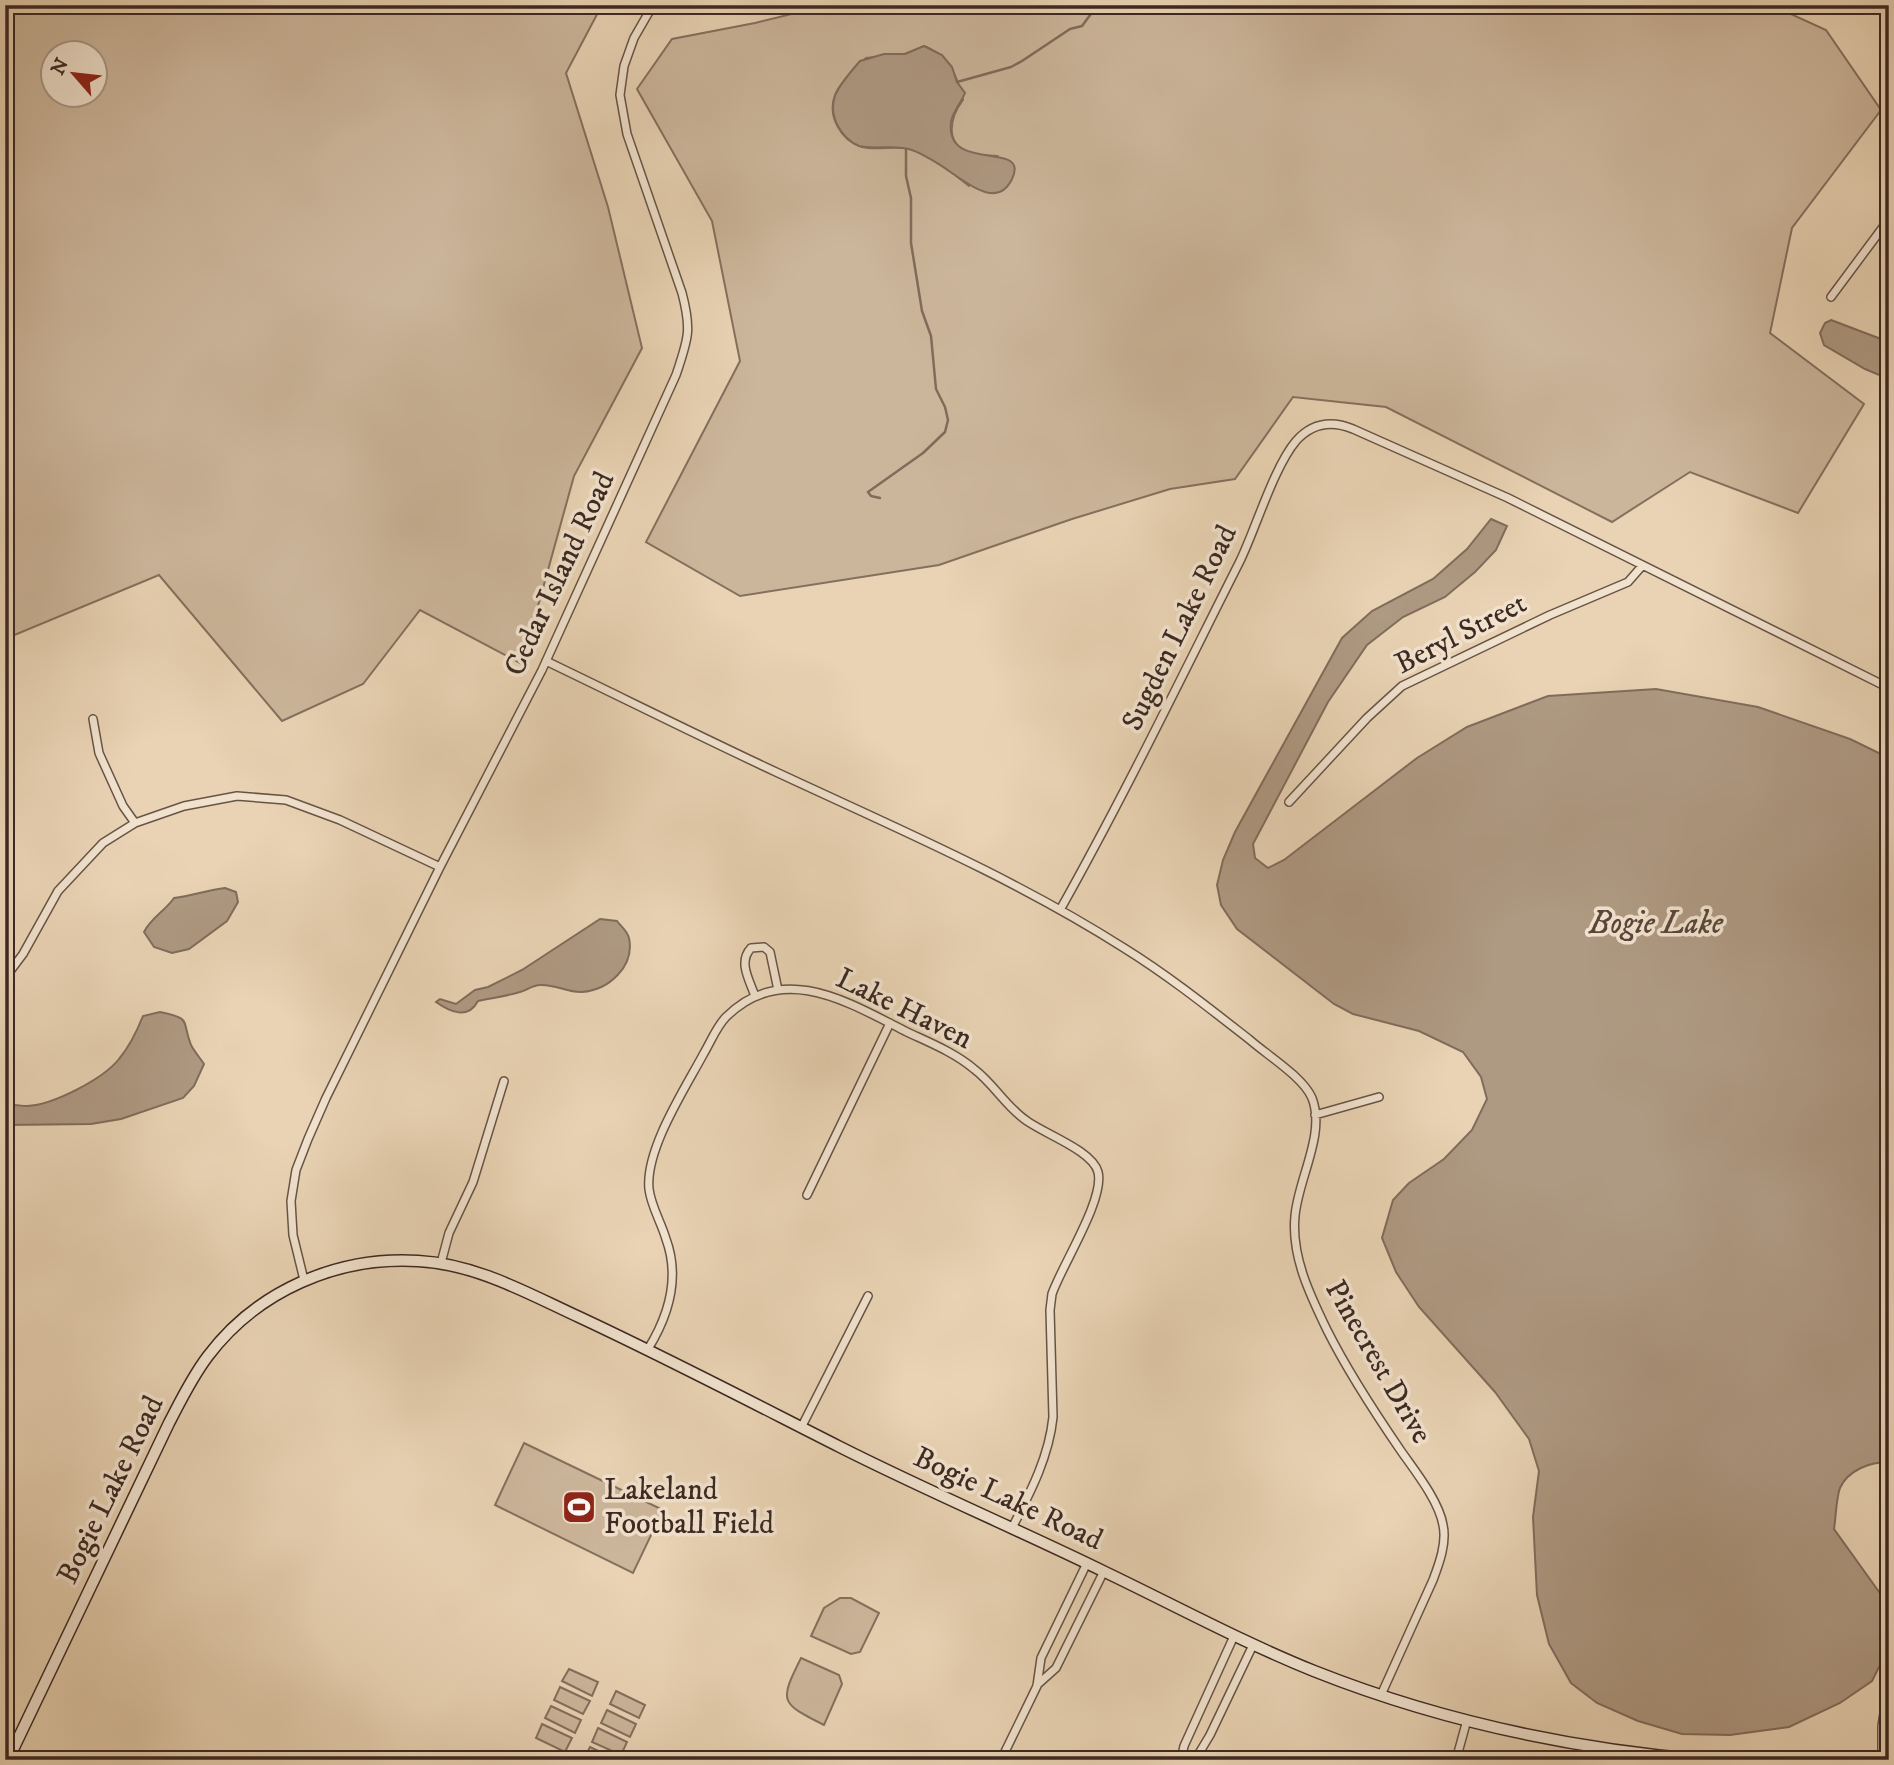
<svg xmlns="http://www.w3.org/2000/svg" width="1894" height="1765" viewBox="0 0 1894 1765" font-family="'IM FELL DW Pica',serif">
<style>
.green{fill:#ccb69b;stroke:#84705e;stroke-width:2;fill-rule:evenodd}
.water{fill:#ae9982;stroke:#806c5c;stroke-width:2}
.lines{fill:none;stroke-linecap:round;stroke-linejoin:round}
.stream{stroke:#806c5c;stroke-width:2.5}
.minor-casing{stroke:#675446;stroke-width:10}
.secondary-casing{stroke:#3c2922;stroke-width:13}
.minor{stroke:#f1e2ce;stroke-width:7}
.secondary{stroke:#f1e2ce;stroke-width:10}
.labels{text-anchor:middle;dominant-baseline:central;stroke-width:7;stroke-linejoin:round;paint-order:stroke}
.street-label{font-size:30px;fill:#3c2922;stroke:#f1e2ce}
.poi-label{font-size:30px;fill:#3c2922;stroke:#f1e2ce;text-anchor:start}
.water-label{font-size:32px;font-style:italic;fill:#58453a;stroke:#f1e2ce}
</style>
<rect width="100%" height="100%" fill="#e9d3b4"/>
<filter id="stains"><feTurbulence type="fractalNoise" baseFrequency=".00286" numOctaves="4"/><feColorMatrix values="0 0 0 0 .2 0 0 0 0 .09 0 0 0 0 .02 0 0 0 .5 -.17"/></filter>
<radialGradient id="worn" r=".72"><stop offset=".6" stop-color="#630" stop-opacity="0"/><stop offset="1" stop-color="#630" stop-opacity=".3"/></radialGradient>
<path class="green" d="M 5,5 L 602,5 L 566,73 L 608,207 L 642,348 L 574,476 L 522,664 L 420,610 L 363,684 L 282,721 L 159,575 L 7,638 L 5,642 ZM 94,52 L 94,94 L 52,94 L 52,52 Z
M 828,5 L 1771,5 L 1826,30 L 1881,110 L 1792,228 L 1770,333 L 1864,404 L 1798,513 L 1690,472 L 1612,522 L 1386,407 L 1293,397 L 1235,479 L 1170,489 L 1072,519 L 939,565 L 740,596 L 646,542 L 740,361 L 712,221 L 637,89 L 672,39 L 755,23 ZM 924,46 C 948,55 958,77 963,100 C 950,117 944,144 969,153 C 978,156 988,155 997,156 L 969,186 C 953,173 930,155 910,149 C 894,145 877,151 862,147 C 841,141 827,116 835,95 C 840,82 856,69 866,58 L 905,54 Z
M 524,1443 L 663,1510 L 633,1573 L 495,1505 Z
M 840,1598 L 851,1598 L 879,1613 L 860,1652 L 851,1654 L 811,1636 L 824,1608 Z
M 801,1658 L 839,1675 L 842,1684 L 824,1725 C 780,1703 779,1702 801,1658 Z
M 569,1669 L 598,1682 L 592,1696 L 562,1681 Z
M 560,1687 L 590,1701 L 583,1714 L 554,1700 Z
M 616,1691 L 645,1705 L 639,1718 L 610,1704 Z
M 551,1706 L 581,1720 L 575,1733 L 545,1718 Z
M 607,1710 L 636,1724 L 630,1737 L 601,1723 Z
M 542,1724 L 572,1738 L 565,1752 L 536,1738 Z
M 598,1728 L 627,1742 L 621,1755 L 592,1742 Z
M 590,1747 L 617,1760 L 583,1760 Z"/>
<path class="water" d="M 924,46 L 942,55 L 952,67 L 957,82 L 965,93 C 961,103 953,111 951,122 C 945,175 1031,139 1012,179 C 997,210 966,182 949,171 C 941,165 921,153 912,150 C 895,144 876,150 859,146 C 841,138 828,116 835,96 C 838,87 853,69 860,61 L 884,54 L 905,54 Z
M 1831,320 L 1889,342 L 1889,379 L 1865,369 L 1824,345 L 1820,333 L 1825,323 Z
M 1491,519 L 1507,526 L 1496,550 L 1475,572 L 1445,597 L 1403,617 L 1367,645 L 1328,702 L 1253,844 L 1255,858 L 1268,868 L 1284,860 L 1417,758 L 1467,727 L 1548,696 L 1656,689 L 1758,707 L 1850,739 L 1889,758 L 1889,1462 C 1870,1462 1848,1470 1840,1488 C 1836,1499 1836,1517 1834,1529 L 1887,1603 L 1886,1653 L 1872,1681 L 1840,1703 L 1789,1727 L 1730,1735 L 1682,1734 L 1638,1721 L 1597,1703 L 1571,1683 L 1549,1644 L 1537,1595 L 1533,1517 L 1539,1471 L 1529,1439 L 1495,1392 L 1419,1307 L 1396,1272 L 1382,1238 L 1393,1200 L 1409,1183 L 1444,1159 L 1472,1130 L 1487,1099 L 1481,1077 L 1463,1052 L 1419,1031 L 1353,1014 L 1334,1004 L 1237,929 L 1221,905 L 1217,885 L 1223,860 L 1235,832 L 1342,638 L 1372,611 L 1433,579 L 1467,549 Z
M 225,888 L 236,892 L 238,902 L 227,921 L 189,949 L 172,953 L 154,947 L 144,932 C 151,918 165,911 174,898 C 192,896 207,890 225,888 Z
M 600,919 L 617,921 C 621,926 628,932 629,938 C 635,966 609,990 582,992 C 568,993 555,984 540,985 C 533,985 527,990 520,992 C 507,996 492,998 478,1001 C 468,1020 450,1012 436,1002 L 440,999 L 456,1004 L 475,990 L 488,987 L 522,970 Z
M 160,1012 C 193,1019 181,1020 191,1045 C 194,1051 200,1058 204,1064 L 194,1086 L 183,1098 L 121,1119 L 91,1124 L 5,1125 L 5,1105 C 13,1104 20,1106 27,1106 C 53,1105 103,1079 119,1059 C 130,1046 137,1031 143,1016 Z"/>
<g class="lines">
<path class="stream" d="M 957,82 L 1011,67 L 1022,61 L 1070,29 L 1082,26 L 1096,7 L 1112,13 L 1123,7 L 1132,5
M 880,498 L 871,496 L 868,492 L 923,453 L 945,432 L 948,420 L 945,407 L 936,389 L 931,336 L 922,311 L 911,243 L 911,198 L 906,176 L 906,149"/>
<g class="minor-casing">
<path id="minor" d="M 1831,297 L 1889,219
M 546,661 C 623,698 699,736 776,772 C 894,827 1014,878 1124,948 C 1169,976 1209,1008 1250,1040 C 1267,1055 1303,1077 1312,1098 C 1326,1134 1298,1179 1295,1216 C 1291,1256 1310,1295 1327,1330 C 1348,1372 1375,1413 1401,1451 C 1415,1471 1439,1501 1443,1525 C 1447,1543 1439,1564 1433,1580 L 1381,1695
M 93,719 L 99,753 L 123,806 L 135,823
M 1289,802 L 1367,718 L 1402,686 L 1550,615 L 1628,582 L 1642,566
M 1060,910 C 1124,796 1181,678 1240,561 C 1256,528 1274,467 1296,441 C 1312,423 1331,420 1353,429 L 1508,498 L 1889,688
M 5,978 L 23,954 L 58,891 L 103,843 L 135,823 L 184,806 L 237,796 L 286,800 L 340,820 L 440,867
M 755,996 C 749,979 738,962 751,948 L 764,947 L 770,952 L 778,990
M 1315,1115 L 1379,1097
M 807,1195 L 890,1023
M 441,1263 L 449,1233 L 473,1182 L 504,1081
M 304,1280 L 293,1235 L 291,1201 L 296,1170 L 308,1139 L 326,1098 L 440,867 L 542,670 L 676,375 C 688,339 692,331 682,293 L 627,134 L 620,95 L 624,66 L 634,38 L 653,5
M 648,1349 C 669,1315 680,1277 666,1239 C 661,1222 651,1206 649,1189 C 645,1149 686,1087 704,1053 C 711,1041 717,1026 726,1017 C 782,961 848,1002 905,1031 C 928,1042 954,1052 974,1069 C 994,1084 1006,1107 1027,1121 C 1045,1134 1093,1151 1098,1172 C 1105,1199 1062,1265 1052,1294 L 1050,1310 L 1053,1417 C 1049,1457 1030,1493 1012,1528
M 802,1426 L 868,1296
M 1037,1685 L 1056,1668 L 1104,1571
M 1001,1760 L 1037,1686 L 1041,1658 L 1087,1563
M 1181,1760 L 1184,1746 L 1234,1636
M 1195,1760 L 1210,1735 L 1253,1645
M 1456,1760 L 1467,1720
M 1882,1760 L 1882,1726 L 1889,1682"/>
</g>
<g class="secondary-casing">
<path id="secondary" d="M 8,1760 L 169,1423 C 181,1400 192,1377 208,1356 C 257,1291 337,1256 418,1261 C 476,1264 527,1293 579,1317 C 667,1358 753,1403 840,1447 C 927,1491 1017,1529 1105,1572 C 1174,1605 1242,1642 1314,1671 C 1440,1721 1572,1749 1706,1760"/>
</g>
<use href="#minor" class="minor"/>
<use href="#secondary" class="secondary"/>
</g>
<defs>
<g id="stadium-square" transform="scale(1.75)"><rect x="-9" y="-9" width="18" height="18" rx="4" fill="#8f2418" stroke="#f1e2ce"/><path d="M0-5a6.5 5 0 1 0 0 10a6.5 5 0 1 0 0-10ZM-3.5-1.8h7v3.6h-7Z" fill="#fff"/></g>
</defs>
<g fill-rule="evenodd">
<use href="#stadium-square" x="579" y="1507"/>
</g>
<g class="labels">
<g class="street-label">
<text transform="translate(560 574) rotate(-65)">Cedar Island Road</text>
<text transform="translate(1180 628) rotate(-64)">Sugden Lake Road</text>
<text transform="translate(1461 634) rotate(-27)">Beryl Street</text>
<text transform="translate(904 1009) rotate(26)">Lake Haven</text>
<text transform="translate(1378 1362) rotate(60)">Pinecrest Drive</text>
<text transform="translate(111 1490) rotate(-64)">Bogie Lake Road</text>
<text transform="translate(1008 1499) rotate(25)">Bogie Lake Road</text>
</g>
<g class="poi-label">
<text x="604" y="1490">Lakeland<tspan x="604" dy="34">Football Field</tspan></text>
</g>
<g class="water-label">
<text x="1656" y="924">Bogie Lake</text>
</g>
</g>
<rect width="1894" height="1765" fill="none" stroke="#e9d3b4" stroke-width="28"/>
<rect x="7" y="7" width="1880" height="1751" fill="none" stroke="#3c2922" stroke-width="3.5"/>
<rect x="14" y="14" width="1866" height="1737" fill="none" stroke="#3c2922" stroke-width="2"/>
<g transform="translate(74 74) rotate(298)"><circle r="33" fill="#f1e2ce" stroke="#a99889" stroke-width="2"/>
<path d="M0-5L12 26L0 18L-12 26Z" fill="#8f2418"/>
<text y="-10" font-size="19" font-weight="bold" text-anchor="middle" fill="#3c2922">N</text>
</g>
<rect width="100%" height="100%" filter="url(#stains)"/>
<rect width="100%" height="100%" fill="url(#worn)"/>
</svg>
